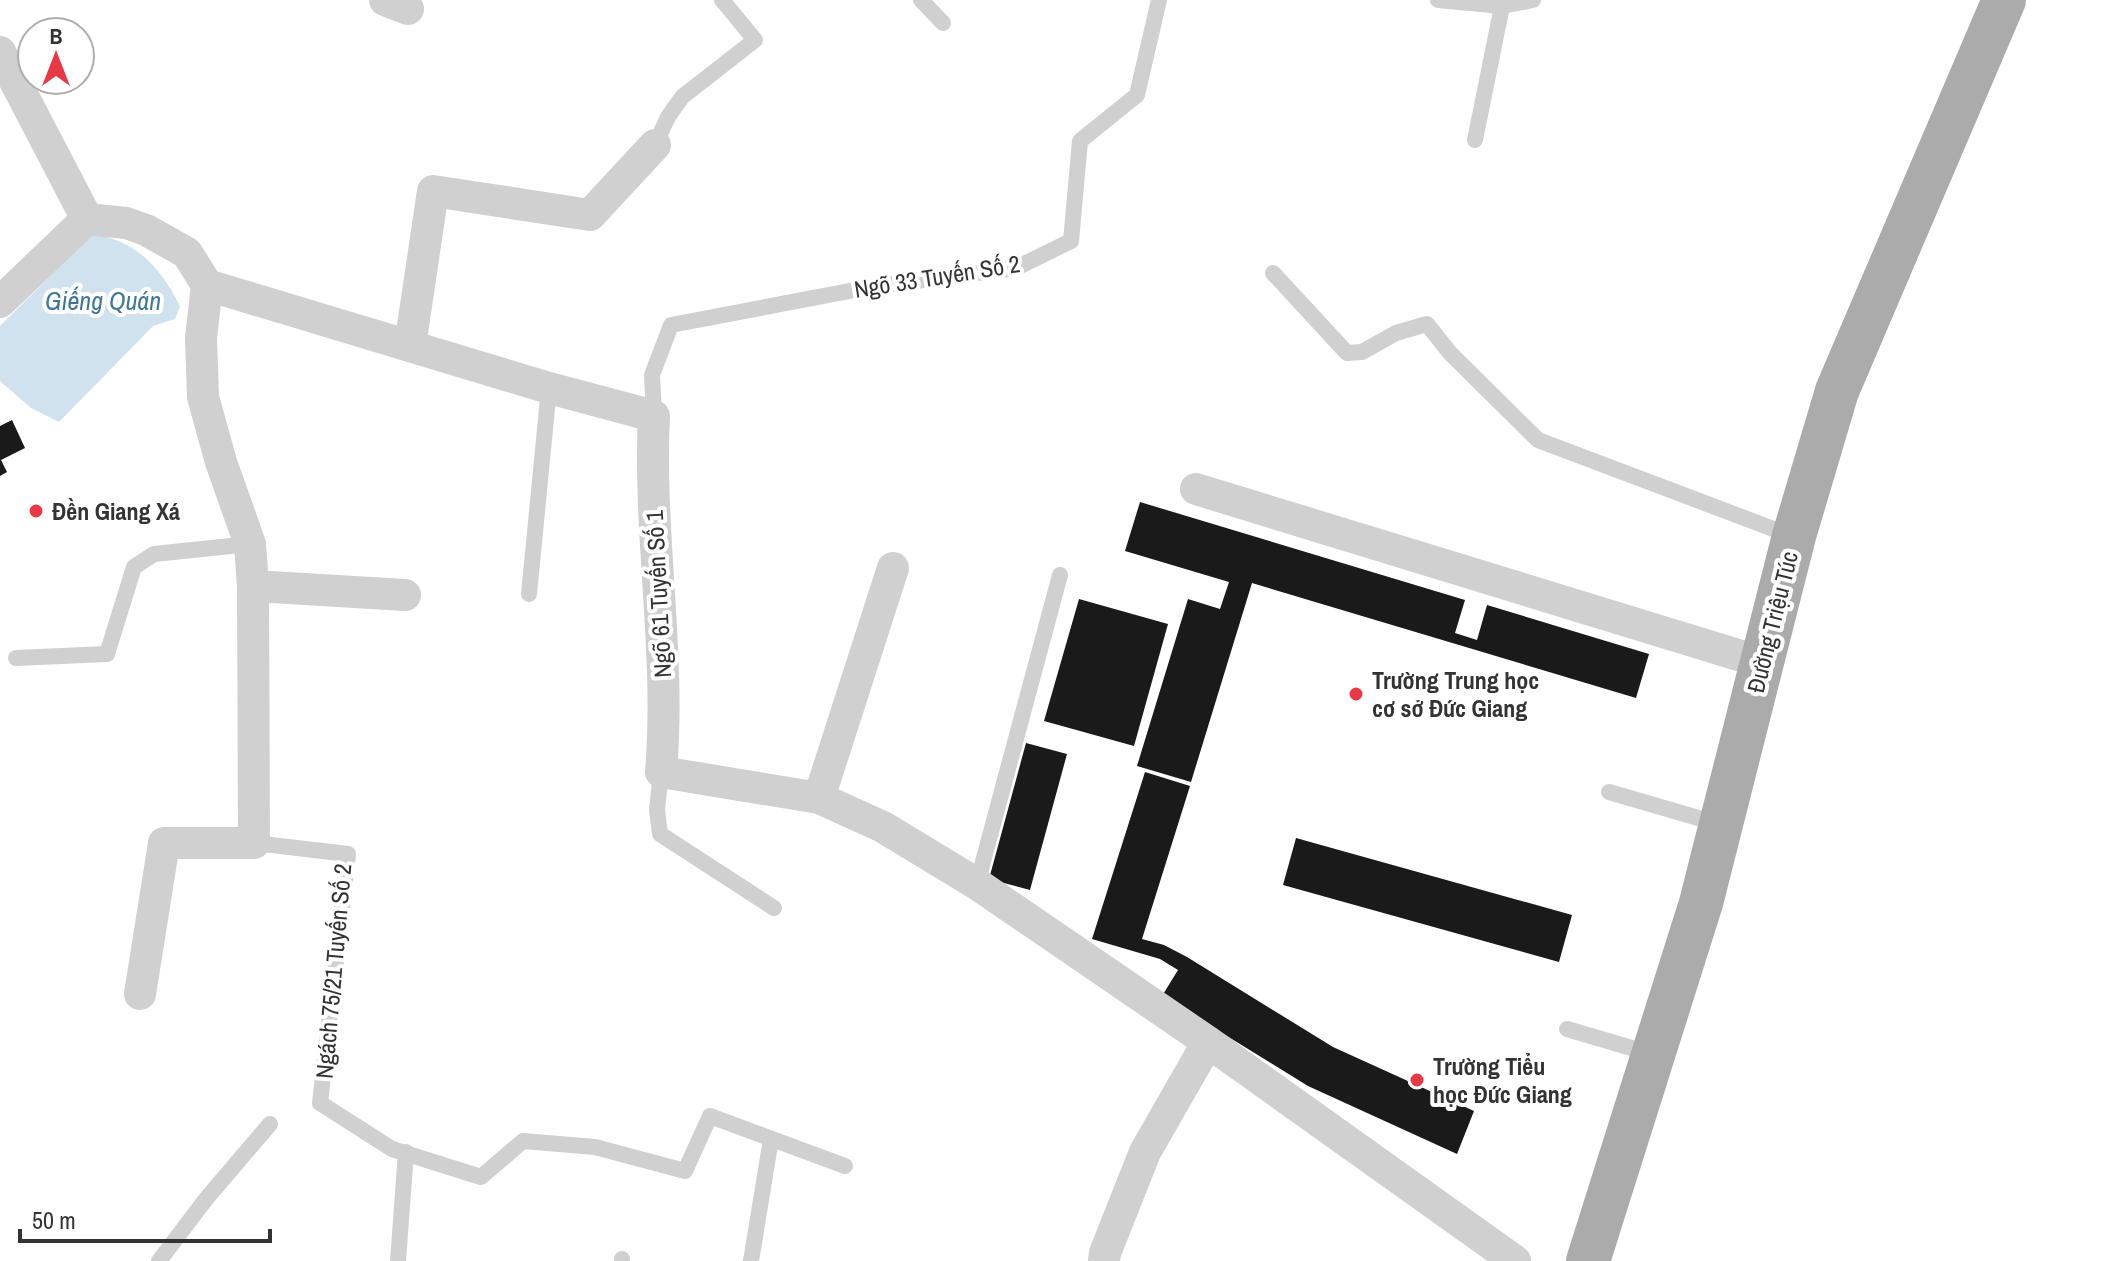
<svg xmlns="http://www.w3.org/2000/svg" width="2102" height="1261" viewBox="0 0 2102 1261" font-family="'Archivo Narrow',sans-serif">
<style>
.water{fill:#cfe2ee}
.building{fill:#1a1a1a}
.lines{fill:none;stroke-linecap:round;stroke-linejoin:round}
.service{stroke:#d0d0d0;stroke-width:16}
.minor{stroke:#d0d0d0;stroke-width:32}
.primary{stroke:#ababab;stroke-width:44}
.poi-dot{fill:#e63946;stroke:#fff;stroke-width:3}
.labels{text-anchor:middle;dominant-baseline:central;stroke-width:8;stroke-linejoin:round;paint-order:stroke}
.street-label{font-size:24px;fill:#333;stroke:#fff}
.poi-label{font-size:24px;font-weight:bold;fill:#333;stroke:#fff;text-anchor:start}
.water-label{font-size:26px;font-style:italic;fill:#3f7597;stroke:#fff}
</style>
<rect width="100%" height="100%" fill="#fff"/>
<path class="water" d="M 93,234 C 137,241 160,267 180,306 L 175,319 L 153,326 L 59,422 L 31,408 L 0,381 L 0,326 Z"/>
<path class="building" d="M 12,420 L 25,448 L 1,460 L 7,472 L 0,476 L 0,426 Z
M 1140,502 L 1465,600 L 1455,633 L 1477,640 L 1487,605 L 1649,654 L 1636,698 L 1252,583 L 1191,782 L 1137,766 L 1188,599 L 1220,609 L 1229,582 L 1125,551 Z
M 1079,599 L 1168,624 L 1134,746 L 1044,721 Z
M 1026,743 L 1067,754 L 1030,890 L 989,879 Z
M 1145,772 L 1190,786 L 1142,939 L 1164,945 L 1187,957 L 1333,1047 L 1474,1111 L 1457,1154 L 1308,1086 L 1162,996 L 1178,970 L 1160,959 L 1092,939 Z
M 1296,838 L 1572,915 L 1559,962 L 1283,885 Z"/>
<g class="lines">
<path class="service" d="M 921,0 L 943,23
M 1438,0 L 1502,6 L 1533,0
M 1475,140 L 1502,6
M 655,145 L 668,117 L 682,97 L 755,40 L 722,0
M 1273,273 L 1347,353 L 1362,352 L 1396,333 L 1427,324 L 1450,353 L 1538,440 L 1792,536
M 654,416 L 652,375 L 671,325 L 876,286 L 1016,268 L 1071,241 L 1080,141 L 1137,95 L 1159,0
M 529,594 L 549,388
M 16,658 L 107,654 L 134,567 L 154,554 L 250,544
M 661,772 L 657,810 L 660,834 L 774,908
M 1609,792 L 1719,824
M 254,843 L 348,854 L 320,1103 L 392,1149 L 481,1177 L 523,1141 L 595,1147 L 685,1171 L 710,1116 L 845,1166
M 977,884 L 1060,575
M 1567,1029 L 1652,1054
M 159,1261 L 206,1199 L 270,1124
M 398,1261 L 406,1152
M 622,1261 L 622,1259
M 751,1261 L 771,1139"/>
<path class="minor" d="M 385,0 L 408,9
M 0,52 L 87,219
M 0,302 L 87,219 L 126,223 L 146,230 L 187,253 L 207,285 L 549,388 L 654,416 C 648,534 671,653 661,772 L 819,798 L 883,827 L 977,884 L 1208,1042 L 1515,1261
M 410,346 L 433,191 L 590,215 L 655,145
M 1196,489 L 1761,662
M 253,586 L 405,595
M 819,798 L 893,568
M 140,994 L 164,843 L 254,843 L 253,586 L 250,544 L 221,462 L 203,397 L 201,338 L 207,285
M 1104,1261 L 1105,1253 L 1145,1152 L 1208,1042"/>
<path class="primary" d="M 1588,1261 L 1701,903 L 1794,536 L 1837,391 L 2004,0"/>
</g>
<g class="poi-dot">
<circle cx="36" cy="511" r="8"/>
<circle cx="1356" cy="694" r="8"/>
<circle cx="1417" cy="1080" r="8"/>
</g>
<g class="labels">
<g class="street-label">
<text transform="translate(937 276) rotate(-9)">Ngõ 33 Tuyến Số 2</text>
<text transform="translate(658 594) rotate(-93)">Ngõ 61 Tuyến Số 1</text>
<text transform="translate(1772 622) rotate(-76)">Đường Triệu Túc</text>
<text transform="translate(333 971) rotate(-85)">Ngách 75/21 Tuyến Số 2</text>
</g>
<g class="poi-label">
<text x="52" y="511">Đền Giang Xá</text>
<text x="1372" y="680">Trường Trung học<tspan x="1372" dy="28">cơ sở Đức Giang</tspan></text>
<text x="1433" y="1066">Trường Tiểu<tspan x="1433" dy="28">học Đức Giang</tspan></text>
</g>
<g class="water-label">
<text x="103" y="300">Giếng Quán</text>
</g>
</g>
<g transform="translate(56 56)"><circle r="38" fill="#ffffff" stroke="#adadad" stroke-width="2"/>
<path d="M0-6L14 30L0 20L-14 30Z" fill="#e63946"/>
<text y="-12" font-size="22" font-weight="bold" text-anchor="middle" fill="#333333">B</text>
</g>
<path d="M20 1229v12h250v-12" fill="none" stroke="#333333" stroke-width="4"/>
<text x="32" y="1229" font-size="24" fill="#333333" stroke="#ffffff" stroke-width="6" paint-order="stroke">50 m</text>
</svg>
